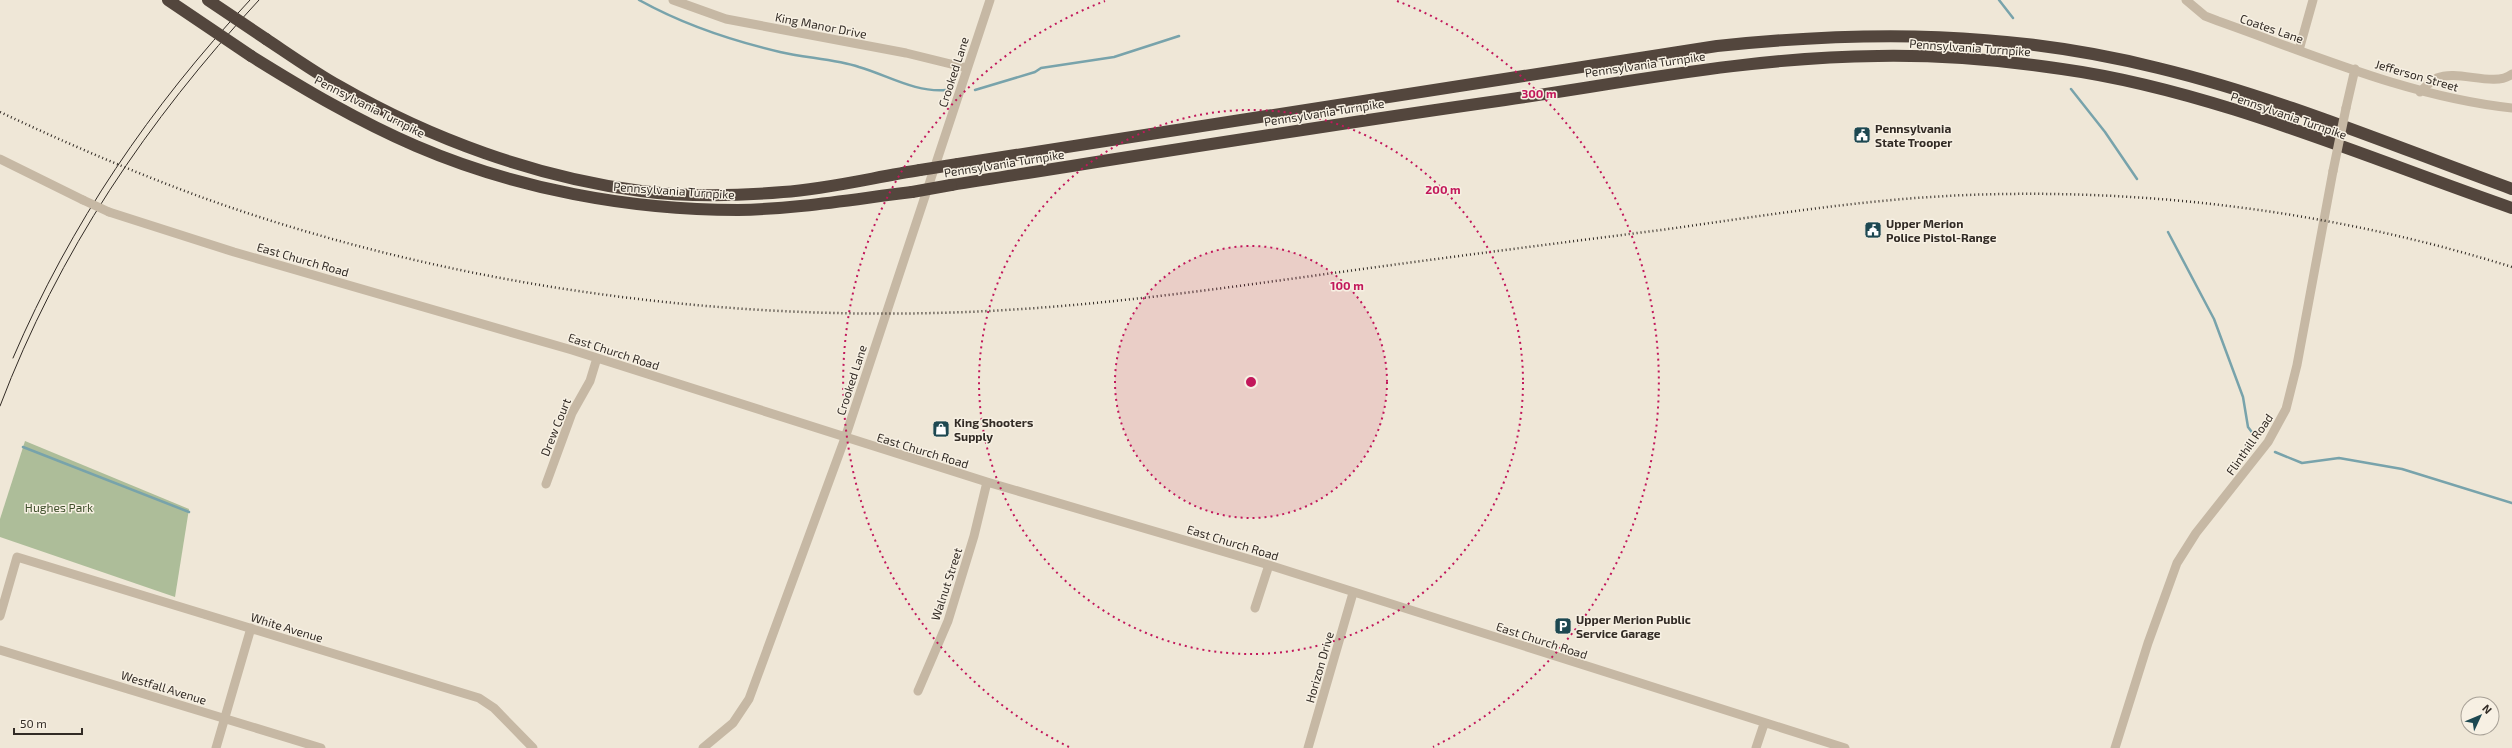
<svg xmlns="http://www.w3.org/2000/svg" width="2512" height="748" viewBox="0 0 2512 748" font-family="'Exo 2',sans-serif">
<style>
.green{fill:#adbd99}
.lines{fill:none;stroke-linecap:round;stroke-linejoin:round}
.stream{stroke:#78a3ab;stroke-width:2.5}
.minor{stroke:#c6b8a4;stroke-width:9}
.highway{stroke:#53463d;stroke-width:12}
.tram{stroke:#322b25;stroke-width:1}
.rail{stroke:#322b25;stroke-width:2.5;stroke-dasharray:1 3;stroke-linecap:butt}
.minor-bridge{stroke:#c6b8a4;stroke-width:9}
.highway-bridge{stroke:#53463d;stroke-width:12}
.ring{fill:none;stroke:#c2185b;stroke-width:2;stroke-dasharray:2 4}
.labels{text-anchor:middle;dominant-baseline:central;stroke-width:3;stroke-linejoin:round;paint-order:stroke}
.street-label{font-size:12px;fill:#322b25;stroke:#f7f0e3}
.poi-label{font-size:12px;font-weight:bold;fill:#322b25;stroke:#f7f0e3;text-anchor:start}
.park-label{font-size:12px;fill:#3e4f2b;stroke:#f7f0e3}
.centre{fill:#c2185b;stroke:#f7f0e3;stroke-width:2}
.ring-label{font-size:12px;text-anchor:middle;font-weight:bold;fill:#c2185b;stroke:#f7f0e3;stroke-width:3;stroke-linejoin:round;paint-order:stroke}
</style>
<rect width="100%" height="100%" fill="#efe7d7"/>
<path class="green" d="M 25,441 L 189,509 L 175,597 L 0,537 L 0,519 Z"/>
<g class="lines">
<path class="stream" d="M 639,0 C 682,24 733,41 780,52 C 805,58 835,59 859,67 C 887,75 916,93 946,90
M 1999,0 L 2013,18
M 2071,89 L 2105,132 L 2137,179
M 975,90 L 1035,72 L 1041,68 L 1114,57 L 1179,36
M 2168,232 L 2214,319 L 2243,397 L 2248,427 L 2257,439
M 23,447 L 189,512
M 2275,452 L 2302,463 L 2339,458 L 2402,469 L 2512,503"/>
<path class="minor" d="M 673,0 L 726,19 L 906,53 L 967,68
M 2186,0 L 2205,16 L 2218,21 C 2314,55 2410,97 2512,108
M 2299,50 L 2313,0
M 2420,92 C 2425,87 2431,81 2437,78 C 2458,69 2494,88 2512,74
M 2346,108 L 2355,69
M 0,159 L 83,200
M 109,212 L 234,252 L 572,350 L 987,482 L 1269,565 L 1845,748
M 546,484 L 572,413 L 590,381 L 597,358
M 1255,608 L 1269,565
M 0,616 L 17,557 L 479,698 L 494,708 L 533,748
M 0,650 L 321,748
M 918,691 L 948,621 L 974,536 L 987,482
M 216,748 L 251,628
M 703,748 L 733,723 L 749,699 L 845,438 L 990,0
M 1308,748 L 1353,593
M 1756,748 L 1764,724
M 2115,748 L 2148,643 L 2177,563 L 2196,533 L 2268,442 L 2286,409 L 2297,365 L 2333,171"/>
<path class="highway" d="M 266,39 C 290,55 314,72 339,86 C 431,139 535,177 641,191 C 687,197 737,196 783,192 C 828,189 875,177 920,170
M 251,56 C 304,89 358,121 416,146 C 516,189 630,210 738,210 C 797,209 854,199 912,192
M 958,164 L 1717,46 C 1869,30 2010,31 2158,68 C 2278,97 2396,147 2512,189
M 951,185 C 1136,156 1320,126 1505,100 C 1629,82 1752,57 1878,56 C 1939,55 2001,60 2062,69 C 2213,90 2367,158 2512,208"/>
<path class="tram" d="M 13,358 C 71,223 150,107 250,0
M 0,406 C 59,251 147,121 259,0"/>
<path class="rail" d="M 0,112 C 66,143 133,172 201,197 C 466,293 768,330 1049,307 C 1151,299 1253,284 1355,270 C 1457,256 1559,243 1661,230 C 1762,216 1864,199 1967,195 C 2151,188 2336,212 2512,267"/>
<path class="minor-bridge" d="M 2333,171 L 2346,108
M 83,200 L 109,212"/>
<path class="highway-bridge" d="M 168,0 L 251,56
M 208,0 L 266,39
M 920,170 L 958,164
M 912,192 L 951,185"/>
</g>
<circle cx="1251" cy="382" r="136" fill="#c2185b" fill-opacity=".12"/>
<g class="ring">
<circle cx="1251" cy="382" r="136"/>
<circle cx="1251" cy="382" r="272"/>
<path d="M1069 747A408 408 0 0 1 1105 1M1397 1A408 408 0 0 1 1433 747"/>
</g>
<defs>
<g id="civic-square" transform="scale(0.9)"><rect x="-9" y="-9" width="18" height="18" rx="4" fill="#1d4851" stroke="#f7f0e3"/><path d="M-.6-6.5H3V-4.5H.6V-3L4-1V1h2V6H-6V1h2V-1L-.6-3ZM-1.2 2.5V6h2.4V2.5Z" fill="#fff"/></g>
<g id="shop-square" transform="scale(0.9)"><rect x="-9" y="-9" width="18" height="18" rx="4" fill="#1d4851" stroke="#f7f0e3"/><path d="M-5-2.5h2.3a2.7 3.5 0 0 1 5.4 0H5L5.5 6h-11ZM-1.5-2.5h3a1.5 2.3 0 0 0-3 0Z" fill="#fff"/></g>
<g id="parking-square" transform="scale(0.9)"><rect x="-9" y="-9" width="18" height="18" rx="4" fill="#1d4851" stroke="#f7f0e3"/><path d="M-3.5-5.5H1a3.5 3.5 0 0 1 0 7H-1V5.5H-3.5ZM-1-3.4V-.6H.8a1.4 1.4 0 0 0 0-2.8Z" fill="#fff"/></g>
</defs>
<g fill-rule="evenodd">
<use href="#civic-square" x="1862" y="135"/>
<use href="#civic-square" x="1873" y="230"/>
<use href="#shop-square" x="941" y="429"/>
<use href="#parking-square" x="1563" y="626"/>
</g>
<g class="labels">
<g class="street-label">
<text transform="translate(821 25) rotate(11)">King Manor Drive</text>
<text transform="translate(2272 28) rotate(19)">Coates Lane</text>
<text transform="translate(1970 47) rotate(4)">Pennsylvania Turnpike</text>
<text transform="translate(1645 64) rotate(-8)">Pennsylvania Turnpike</text>
<text transform="translate(953 72) rotate(-72)">Crooked Lane</text>
<text transform="translate(2417 75) rotate(16)">Jefferson Street</text>
<text transform="translate(370 106) rotate(27)">Pennsylvania Turnpike</text>
<text transform="translate(1324 112) rotate(-9)">Pennsylvania Turnpike</text>
<text transform="translate(2289 115) rotate(19)">Pennsylvania Turnpike</text>
<text transform="translate(1004 163) rotate(-9)">Pennsylvania Turnpike</text>
<text transform="translate(674 190) rotate(4)">Pennsylvania Turnpike</text>
<text transform="translate(303 259) rotate(16)">East Church Road</text>
<text transform="translate(614 351) rotate(18)">East Church Road</text>
<text transform="translate(851 380) rotate(-72)">Crooked Lane</text>
<text transform="translate(555 427) rotate(-68)">Drew Court</text>
<text transform="translate(2249 444) rotate(-55)">Flinthill Road</text>
<text transform="translate(923 450) rotate(17)">East Church Road</text>
<text transform="translate(1233 542) rotate(17)">East Church Road</text>
<text transform="translate(946 584) rotate(-72)">Walnut Street</text>
<text transform="translate(287 627) rotate(17)">White Avenue</text>
<text transform="translate(1542 640) rotate(18)">East Church Road</text>
<text transform="translate(1319 667) rotate(-74)">Horizon Drive</text>
<text transform="translate(164 687) rotate(17)">Westfall Avenue</text>
</g>
<g class="poi-label">
<text x="1875" y="128">Pennsylvania<tspan x="1875" dy="14">State Trooper</tspan></text>
<text x="1886" y="223">Upper Merion<tspan x="1886" dy="14">Police Pistol-Range</tspan></text>
<text x="954" y="422">King Shooters<tspan x="954" dy="14">Supply</tspan></text>
<text x="1576" y="619">Upper Merion Public<tspan x="1576" dy="14">Service Garage</tspan></text>
</g>
<g class="park-label">
<text x="59" y="507">Hughes Park</text>
</g>
</g>
<circle cx="1251" cy="382" r="6" class="centre"/>
<g class="ring-label">
<text x="1539" y="98">300 m</text>
<text x="1443" y="194">200 m</text>
<text x="1347" y="290">100 m</text>
</g>
<g transform="translate(2480 716) rotate(46)"><circle r="19" fill="#f7f0e3" stroke="#a8a197"/>
<path d="M0-3L7 15L0 10L-7 15Z" fill="#1d4851"/>
<text y="-6" font-size="11" font-weight="bold" text-anchor="middle" fill="#322b25">N</text>
</g>
<path d="M14 728v6h68v-6" fill="none" stroke="#322b25" stroke-width="2"/>
<text x="20" y="728" font-size="12" fill="#322b25" stroke="#f7f0e3" stroke-width="3" paint-order="stroke">50 m</text>
</svg>
